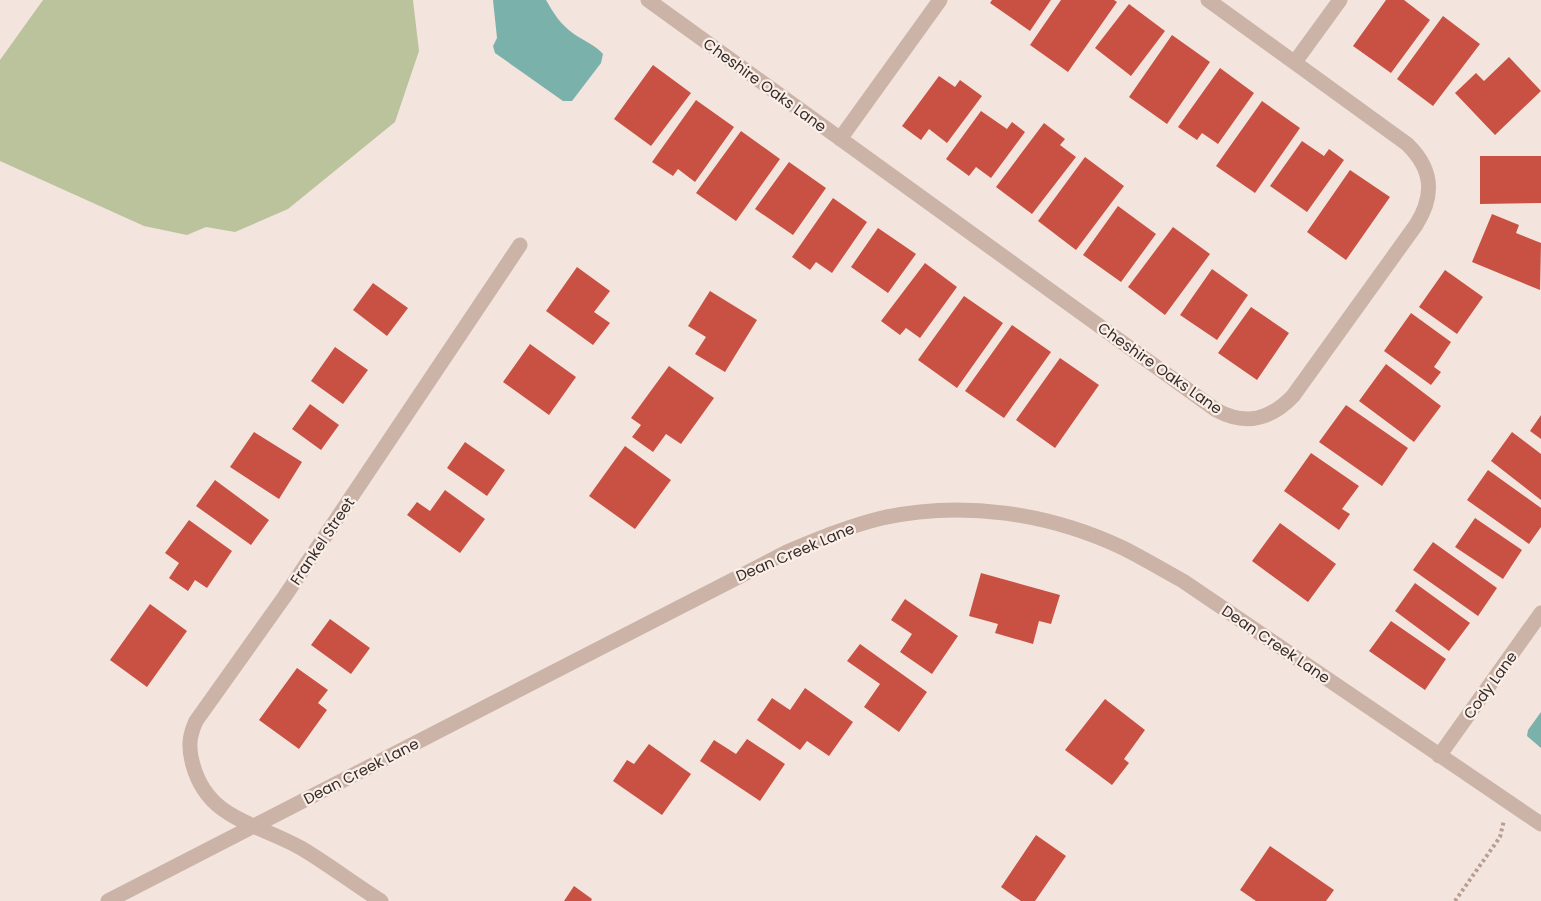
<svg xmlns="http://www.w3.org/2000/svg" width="1541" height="901" viewBox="0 0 1541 901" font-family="Poppins,sans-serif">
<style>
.green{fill:#bbc39c}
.water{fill:#7bb1ab}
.building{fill:#c95144}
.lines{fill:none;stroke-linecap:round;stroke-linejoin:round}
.path{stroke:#b89d92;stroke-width:4;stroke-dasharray:3 3;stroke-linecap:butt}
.minor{stroke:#ccb3a8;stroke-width:15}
.labels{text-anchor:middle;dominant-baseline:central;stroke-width:4.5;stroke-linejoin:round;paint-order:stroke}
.street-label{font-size:15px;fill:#382b28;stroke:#faf0e9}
</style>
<rect width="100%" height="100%" fill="#f3e5dd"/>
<path class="green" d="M 43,0 L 413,0 L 419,51 L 395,122 L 288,209 L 235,232 L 206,227 L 187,235 L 144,226 L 0,161 L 0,60 Z"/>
<path class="water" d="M 493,0 L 546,0 C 554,14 561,25 574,34 C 584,41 595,45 603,54 L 601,63 L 572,101 L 563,101 L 495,53 L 493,46 L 497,38 Z
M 1541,712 L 1541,748 L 1527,736 L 1528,730 Z"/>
<path class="building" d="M 992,0 L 1051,0 L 1030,31 L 990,3 Z
M 1061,0 L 1114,0 L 1117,2 L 1068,72 L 1030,45 Z
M 1386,0 L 1404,0 L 1430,20 L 1391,73 L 1353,46 Z
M 1129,4 L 1165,31 L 1131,76 L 1095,48 Z
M 1443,16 L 1480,44 L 1433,106 L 1397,79 Z
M 1172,35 L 1210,62 L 1167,124 L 1129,97 Z
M 1509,57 L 1541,91 L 1495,135 L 1455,93 L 1476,73 L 1484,81 Z
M 653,65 L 691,93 L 651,146 L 614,119 Z
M 1220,68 L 1254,93 L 1218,144 L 1202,133 L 1197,140 L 1178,127 Z
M 939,76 L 955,87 L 960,80 L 982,96 L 947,143 L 929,129 L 921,140 L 902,126 Z
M 696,100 L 734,127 L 695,182 L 678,169 L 673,176 L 652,162 Z
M 1262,101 L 1300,128 L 1255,193 L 1216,166 Z
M 981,111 L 1007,129 L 1012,122 L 1025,132 L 991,178 L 976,167 L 969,176 L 946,159 Z
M 1044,123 L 1065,139 L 1060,145 L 1076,157 L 1032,214 L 996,187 Z
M 741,131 L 780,159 L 736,221 L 696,193 Z
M 1302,141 L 1324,156 L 1329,149 L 1344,160 L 1307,212 L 1270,186 Z
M 1480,156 L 1541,156 L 1541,203 L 1480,204 Z
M 1085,157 L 1124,186 L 1076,250 L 1038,221 Z
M 789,162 L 826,188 L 793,235 L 755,209 Z
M 1350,170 L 1390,197 L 1346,260 L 1307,232 Z
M 833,198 L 867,222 L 832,273 L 816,262 L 810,270 L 792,257 Z
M 1118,206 L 1156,234 L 1121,282 L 1083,255 Z
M 1492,214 L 1519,225 L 1516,233 L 1541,243 L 1540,290 L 1472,262 Z
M 1173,227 L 1210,254 L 1165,315 L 1128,287 Z
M 878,228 L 916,254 L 888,293 L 851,267 Z
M 925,263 L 957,287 L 920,338 L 906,328 L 900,335 L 881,321 Z
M 577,267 L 610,291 L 594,312 L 610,323 L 593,345 L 546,311 Z
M 1212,269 L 1248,295 L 1217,340 L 1180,315 Z
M 1445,270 L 1483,297 L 1457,334 L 1419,307 Z
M 373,283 L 408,308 L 387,336 L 353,310 Z
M 710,291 L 757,320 L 725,372 L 695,354 L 706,337 L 688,326 Z
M 964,296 L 1003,323 L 957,388 L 918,360 Z
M 1251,307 L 1289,333 L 1257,380 L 1218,353 Z
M 1411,313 L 1451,342 L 1434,367 L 1441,372 L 1431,385 L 1384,351 Z
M 1012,325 L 1051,352 L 1004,418 L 965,391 Z
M 530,344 L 576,377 L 549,415 L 503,382 Z
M 335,347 L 368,370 L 343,404 L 311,381 Z
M 1060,358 L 1099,385 L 1055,448 L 1016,420 Z
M 1386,364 L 1441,406 L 1414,442 L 1359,401 Z
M 669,366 L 714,398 L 681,444 L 666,434 L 653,452 L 632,437 L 641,425 L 631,418 Z
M 310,404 L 339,425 L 321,450 L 292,429 Z
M 1346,405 L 1408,448 L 1382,486 L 1319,442 Z
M 1541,415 L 1541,439 L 1530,431 Z
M 254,432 L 302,462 L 279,499 L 230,467 Z
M 1512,432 L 1541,454 L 1541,500 L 1491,461 Z
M 465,442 L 505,470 L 487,496 L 447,468 Z
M 625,446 L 671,480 L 635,529 L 589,496 Z
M 1311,453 L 1359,486 L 1342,509 L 1350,514 L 1339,530 L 1284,491 Z
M 1488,470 L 1541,508 L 1541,527 L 1529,544 L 1467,500 Z
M 215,480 L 269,520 L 251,545 L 196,506 Z
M 445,490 L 485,519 L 460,553 L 407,515 L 417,502 L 430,511 Z
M 1475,518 L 1522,550 L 1503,579 L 1455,547 Z
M 189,520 L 232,551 L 207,588 L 195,580 L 188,591 L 169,578 L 179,563 L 165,553 Z
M 1280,523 L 1336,564 L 1308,602 L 1252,561 Z
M 1433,542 L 1497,588 L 1478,616 L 1413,570 Z
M 981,573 L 1060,595 L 1051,624 L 1039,621 L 1033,644 L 995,633 L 998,624 L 969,616 Z
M 1415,583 L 1470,623 L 1449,651 L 1395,611 Z
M 905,599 L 958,636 L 932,674 L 900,652 L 912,634 L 891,620 Z
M 150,604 L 187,631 L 147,687 L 110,660 Z
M 330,619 L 370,648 L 351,674 L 311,645 Z
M 1391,621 L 1446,659 L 1425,690 L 1369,651 Z
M 860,644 L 927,692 L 899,732 L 864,707 L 880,684 L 847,661 Z
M 297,668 L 328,690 L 318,703 L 327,710 L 299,749 L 259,720 Z
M 805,688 L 853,722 L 829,756 L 807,741 L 800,750 L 757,720 L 772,698 L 790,710 Z
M 1105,699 L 1145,730 L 1124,759 L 1129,763 L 1112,785 L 1065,750 Z
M 747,739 L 785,764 L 760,801 L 700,761 L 714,740 L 736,754 Z
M 649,744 L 691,774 L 662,815 L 613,781 L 627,760 L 634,764 Z
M 1036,835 L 1066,856 L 1035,901 L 1021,901 L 1001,887 Z
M 1270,846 L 1334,890 L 1326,901 L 1256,901 L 1240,890 Z
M 574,886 L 592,899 L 591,901 L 564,901 Z"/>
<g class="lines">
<path class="path" d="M 1455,901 L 1500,837 L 1504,820"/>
<path class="minor" d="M 648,0 L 1216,410 C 1246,426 1270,420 1293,396 L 1416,225 C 1435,195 1433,169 1407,144 L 1208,0
M 1295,62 L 1340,0
M 840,139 L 940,0
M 1439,756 L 1541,613
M 108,901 L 787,552 C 818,539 849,526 882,518 C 962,500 1049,513 1123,548 C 1143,558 1163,570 1183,581 L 1541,824
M 381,901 C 354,884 328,864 301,848 C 257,823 208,820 193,765 C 188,748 189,736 196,721 L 285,596 L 520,245"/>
</g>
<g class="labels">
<g class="street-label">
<text transform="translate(765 85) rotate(36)">Cheshire Oaks Lane</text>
<text transform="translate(1160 368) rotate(35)">Cheshire Oaks Lane</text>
<text transform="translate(322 541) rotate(-56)">Frankel Street</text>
<text transform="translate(795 552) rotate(-23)">Dean Creek Lane</text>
<text transform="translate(1276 644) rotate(34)">Dean Creek Lane</text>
<text transform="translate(1490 685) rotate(-54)">Cody Lane</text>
<text transform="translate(361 771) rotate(-27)">Dean Creek Lane</text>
</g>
</g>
</svg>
